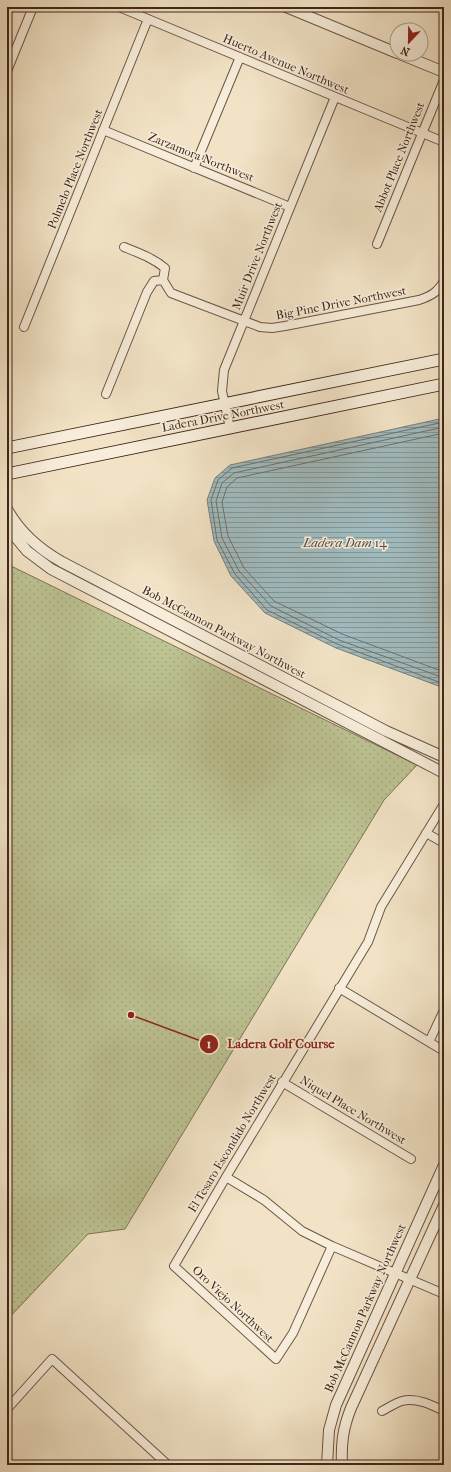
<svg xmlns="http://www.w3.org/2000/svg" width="451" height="1472" viewBox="0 0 451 1472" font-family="'IM FELL French Canon',serif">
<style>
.green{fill:url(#green-dots);stroke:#7e7456}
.water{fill:url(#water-rules);stroke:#797f7d}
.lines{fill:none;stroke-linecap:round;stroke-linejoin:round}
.shore{stroke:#6f706c;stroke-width:1}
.minor-casing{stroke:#6b5545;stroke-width:10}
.tertiary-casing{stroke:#6b5545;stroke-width:12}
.secondary-casing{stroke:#3e261a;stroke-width:13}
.minor{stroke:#f7edda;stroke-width:8}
.tertiary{stroke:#f7edda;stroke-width:10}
.secondary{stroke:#f7edda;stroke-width:11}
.labels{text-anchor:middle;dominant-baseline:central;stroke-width:3;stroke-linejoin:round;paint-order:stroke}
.street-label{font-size:12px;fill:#3e261a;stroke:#f7edda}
.water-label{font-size:13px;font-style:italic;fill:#564b43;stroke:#f7edda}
.leader{fill:none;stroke:#8f2418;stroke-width:1.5}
.callout-dot{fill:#8f2418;stroke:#f7edda;stroke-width:1.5}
.mark-label{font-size:12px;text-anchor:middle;font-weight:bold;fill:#fff}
.callout-label{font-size:13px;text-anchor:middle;font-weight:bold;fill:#8f2418;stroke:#f7edda;stroke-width:3;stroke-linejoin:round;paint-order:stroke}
</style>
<defs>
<pattern id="green-dots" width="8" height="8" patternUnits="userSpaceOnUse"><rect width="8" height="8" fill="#bdc393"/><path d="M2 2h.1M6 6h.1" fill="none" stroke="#a4a77e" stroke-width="1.8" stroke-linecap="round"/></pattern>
<pattern id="water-rules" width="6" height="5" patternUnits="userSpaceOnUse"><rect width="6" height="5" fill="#a0bbbf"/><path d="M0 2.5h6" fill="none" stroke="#84989a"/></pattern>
</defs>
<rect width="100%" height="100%" fill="#f2e3c6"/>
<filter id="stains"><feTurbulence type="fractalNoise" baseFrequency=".005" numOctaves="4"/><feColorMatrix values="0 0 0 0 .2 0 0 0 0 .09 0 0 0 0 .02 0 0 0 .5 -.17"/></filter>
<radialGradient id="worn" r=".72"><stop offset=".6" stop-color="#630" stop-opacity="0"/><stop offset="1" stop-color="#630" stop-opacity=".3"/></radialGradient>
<path class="green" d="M 7,564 L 417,765 L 384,800 L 125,1229 L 88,1234 L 7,1320 Z"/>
<path class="water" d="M 444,418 L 444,688 L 336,648 L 265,613 L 231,576 L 214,541 L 207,500 L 215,478 L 230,465 Z"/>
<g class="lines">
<path class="shore" d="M 444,422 L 232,468 L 218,480 L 211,500 L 217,540 L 235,574 L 267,610 L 337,644 L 444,684
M 444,427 L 234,473 L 222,483 L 216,501 L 222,538 L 239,571 L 271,606 L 339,640 L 444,678
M 444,433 L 237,478 L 227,487 L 222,502 L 228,536 L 244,568 L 274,601 L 342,634 L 444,672"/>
<g class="minor-casing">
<path id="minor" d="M 119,7 L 444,142
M 7,71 L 33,7
M 103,130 L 290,207
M 194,168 L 240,57
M 377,244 L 444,80
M 124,247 C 139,253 153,258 165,268 L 163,280 L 171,293 L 260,327 L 272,328 L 285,326 L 419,300 C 431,296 438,292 444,281
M 24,327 L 148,19
M 106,394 L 147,292 L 154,281 L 163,280
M 230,428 L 222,391 L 224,370 L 335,97
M 426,833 L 444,843
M 339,988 L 444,1051
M 429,1042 L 444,1010
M 282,1082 L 411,1159
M 226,1177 L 264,1200 L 302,1231 L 332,1246 L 444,1294
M 332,1246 L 293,1333 L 276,1359 L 174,1266 L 226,1177 L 368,942 L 381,907 L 444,804
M 7,1409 L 52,1359 L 168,1465
M 382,1411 C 388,1408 395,1403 402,1401 C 416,1397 432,1405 444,1411"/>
</g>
<g class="tertiary-casing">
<path id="tertiary" d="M 286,7 L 397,53
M 400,54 L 444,72
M 7,509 C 20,533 39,549 62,562 L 386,731 L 444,757
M 7,527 L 27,551 L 51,569 L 444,773
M 327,1465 L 329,1430 L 336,1405 L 444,1165
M 342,1465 C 341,1443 343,1428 351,1408 L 444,1205"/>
</g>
<g class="secondary-casing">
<path id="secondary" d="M 7,448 L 444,359
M 7,474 L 444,384"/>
</g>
<use href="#minor" class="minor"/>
<use href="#tertiary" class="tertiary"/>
<use href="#secondary" class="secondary"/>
</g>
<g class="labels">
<g class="street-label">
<text transform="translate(286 64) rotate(23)">Huerto Avenue Northwest</text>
<text transform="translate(201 157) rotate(22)">Zarzamora Northwest</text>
<text transform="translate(399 157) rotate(-68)">Abbot Place Northwest</text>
<text transform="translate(75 169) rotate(-68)">Polmelo Place Northwest</text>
<text transform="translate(257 256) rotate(-68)">Muir Drive Northwest</text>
<text transform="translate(341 303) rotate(-11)">Big Pine Drive Northwest</text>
<text transform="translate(223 416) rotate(-11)">Ladera Drive Northwest</text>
<text transform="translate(224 632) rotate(28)">Bob McCannon Parkway Northwest</text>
<text transform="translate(353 1110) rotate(31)">Niquel Place Northwest</text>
<text transform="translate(232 1143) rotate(-59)">El Tesaro Escondido Northwest</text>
<text transform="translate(233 1304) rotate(43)">Oro Viejo Northwest</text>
<text transform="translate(365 1308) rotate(-66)">Bob McCannon Parkway Northwest</text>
</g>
<g class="water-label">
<text x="345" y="542">Ladera Dam 14</text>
</g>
</g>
<path class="leader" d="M131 1015L209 1044"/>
<g class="callout-dot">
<circle cx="131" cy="1015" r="4"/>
<circle cx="209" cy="1044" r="10"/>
</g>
<g class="mark-label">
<text x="209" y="1048">1</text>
</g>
<g class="callout-label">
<text x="281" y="1048">Ladera Golf Course</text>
</g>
<rect width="451" height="1472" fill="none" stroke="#f2e3c6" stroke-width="24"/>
<rect x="8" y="8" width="435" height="1456" fill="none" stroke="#3e261a" stroke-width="2"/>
<rect x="12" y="12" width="427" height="1448" fill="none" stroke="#3e261a"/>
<g transform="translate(409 42) rotate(202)"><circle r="19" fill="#f7edda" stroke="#ad9d8d"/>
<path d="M0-3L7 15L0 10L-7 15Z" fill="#8f2418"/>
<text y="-6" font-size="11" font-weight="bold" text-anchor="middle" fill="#3e261a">N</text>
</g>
<rect width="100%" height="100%" filter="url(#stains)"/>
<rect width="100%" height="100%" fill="url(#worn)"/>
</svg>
